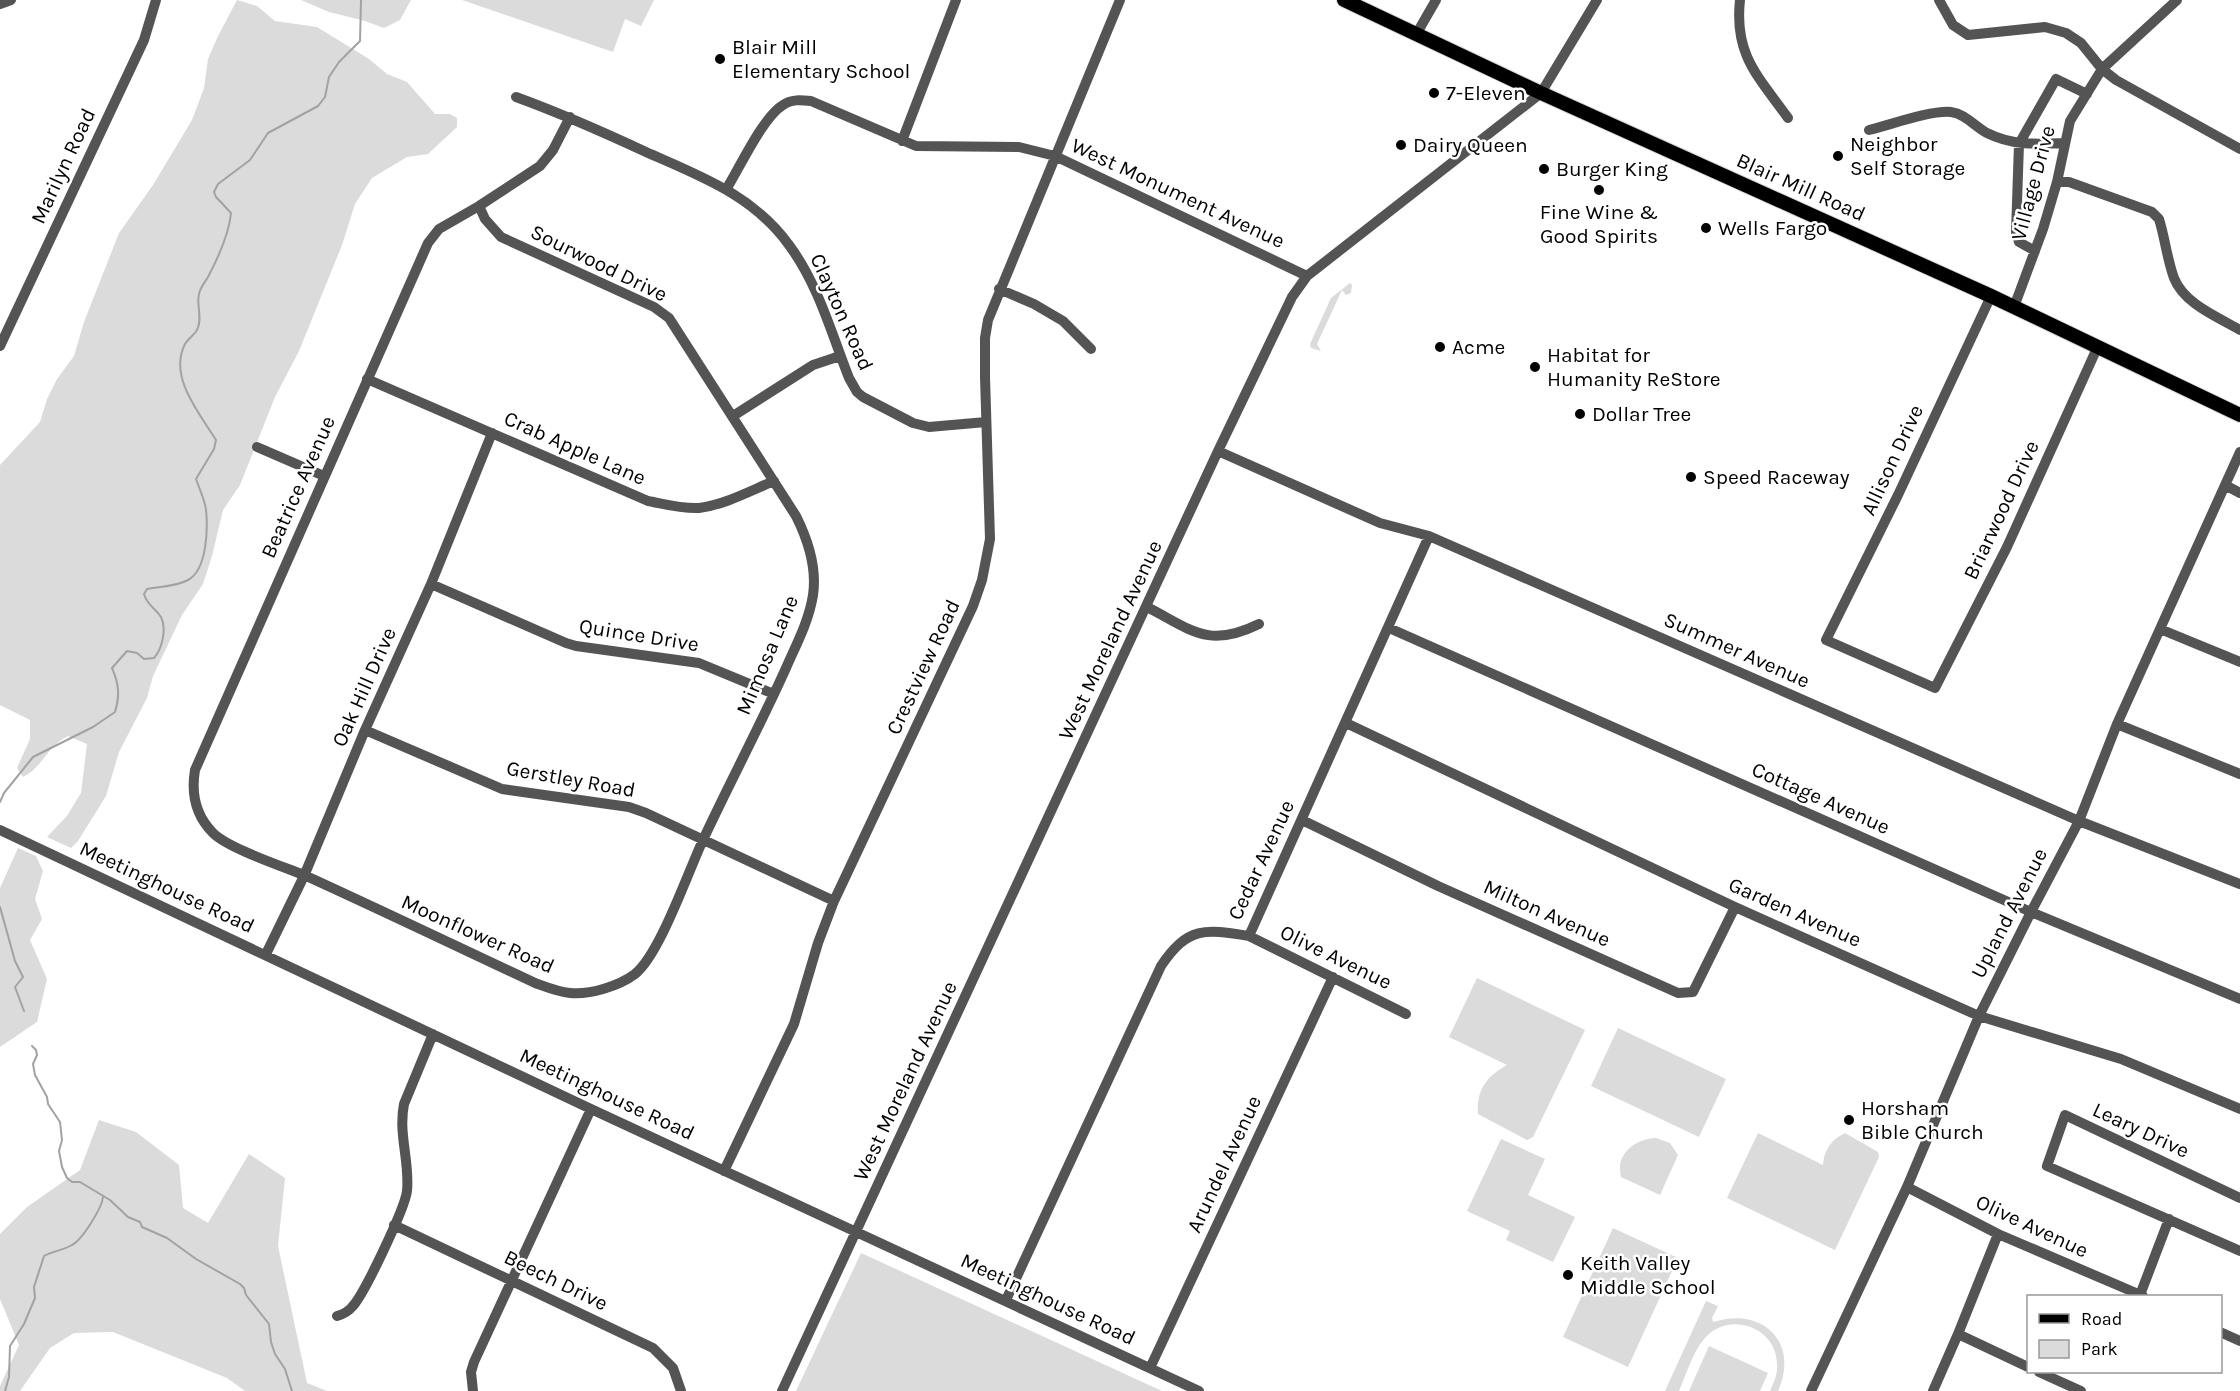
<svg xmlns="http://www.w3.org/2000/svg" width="2240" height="1391" viewBox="0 0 2240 1391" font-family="Karla,sans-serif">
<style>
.green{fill:#dbdbdb}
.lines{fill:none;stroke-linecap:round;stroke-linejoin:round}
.stream{stroke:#a2a2a2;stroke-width:2}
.major-casing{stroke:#dbdbdb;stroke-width:16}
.minor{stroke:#545454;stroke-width:10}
.major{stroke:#000;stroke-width:14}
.poi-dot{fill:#000;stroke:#fff;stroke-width:2}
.labels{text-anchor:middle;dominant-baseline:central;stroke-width:5;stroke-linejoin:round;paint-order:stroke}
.poi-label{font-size:21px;fill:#000;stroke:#fff;text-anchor:start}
.street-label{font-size:21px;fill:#000;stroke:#fff}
</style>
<rect width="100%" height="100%" fill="#fff"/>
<path class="green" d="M 237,0 L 257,6 L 275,21 L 317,27 L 369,59 L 387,74 L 407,82 L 435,114 L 450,114 L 457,118 L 457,127 L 428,154 L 407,157 L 372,178 L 355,204 L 342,245 L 299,351 L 275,397 L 240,485 L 223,510 L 212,556 L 203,584 L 182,615 L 153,676 L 147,698 L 119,752 L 106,796 L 78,841 L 71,848 L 47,837 L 67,816 L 81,793 L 87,744 L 68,736 C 48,745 42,768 23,777 L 17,768 L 30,739 L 30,720 L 0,705 L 0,465 L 40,422 L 47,399 L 57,379 L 74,356 L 84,322 L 119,233 L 153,185 L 192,120 L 204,88 L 208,59 L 218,36 Z
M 301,0 L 411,0 L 400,20 L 384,28 L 365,21 L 329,12 Z
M 462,0 L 654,0 L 641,26 L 625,19 L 613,52 Z
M 1350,283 L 1352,285 L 1351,293 L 1346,295 L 1342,290 L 1317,344 L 1321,351 L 1311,348 L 1310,344 L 1331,298 Z
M 18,848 L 36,856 L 43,871 L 35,899 L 42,919 L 30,940 L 47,979 L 37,1022 L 0,1047 L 0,888 Z
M 1477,978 L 1585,1030 L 1533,1137 L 1527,1140 L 1478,1114 C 1476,1090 1487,1076 1507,1065 L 1449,1037 Z
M 1618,1028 L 1726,1079 L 1699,1137 L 1591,1086 Z
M 99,1120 L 136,1132 L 179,1165 L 183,1208 L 208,1223 L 249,1154 L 285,1178 L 278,1246 L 307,1383 L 327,1391 L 245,1391 L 227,1378 L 113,1332 L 74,1333 L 50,1348 L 20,1391 L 0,1391 L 0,1386 L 19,1345 L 0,1299 L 0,1234 L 27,1207 L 80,1170 Z
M 1758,1133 L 1823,1165 C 1824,1150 1831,1140 1845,1133 L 1878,1152 L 1879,1157 L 1835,1250 L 1727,1198 Z
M 1656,1138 L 1670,1143 L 1678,1155 L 1660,1195 L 1621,1177 C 1615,1154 1635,1139 1656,1138 Z
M 1501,1139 L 1545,1159 L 1528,1195 L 1575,1217 L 1553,1262 L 1506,1240 L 1510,1231 L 1467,1211 Z
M 1613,1228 L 1678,1258 L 1628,1367 L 1563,1337 Z
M 861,1253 L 1162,1391 L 796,1391 Z
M 1706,1301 L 1718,1306 L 1712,1318 L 1713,1322 C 1762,1306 1800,1342 1778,1391 L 1770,1391 C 1774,1382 1778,1374 1777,1364 C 1777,1330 1735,1312 1709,1334 C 1694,1347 1687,1373 1679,1391 L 1665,1391 Z
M 1709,1346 L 1768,1373 L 1760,1391 L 1689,1391 Z"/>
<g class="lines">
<path class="stream" d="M 0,802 L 4,793 L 33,757 L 93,727 L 115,712 C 120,696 119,684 112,668 L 127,651 L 137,653 L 144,659 L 154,658 C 162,649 167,629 161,617 C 155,608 147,605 144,594 L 147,589 C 161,586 175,587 188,580 C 207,570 208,529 206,510 C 205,500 199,488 196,479 L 214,449 L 216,440 C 200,414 168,377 185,344 C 188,339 194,335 197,330 C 203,318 196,305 199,294 C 200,288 205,282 208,277 C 218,258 229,235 231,213 L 216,197 L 214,192 L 218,184 L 250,160 L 268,133 L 318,106 L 325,97 L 329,77 L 339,62 L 360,41 L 361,0
M 0,907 L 15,961 L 23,977 L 15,987 L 24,1011
M 32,1046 L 36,1050 L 37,1055 L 33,1064 L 35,1075 L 47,1097 L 48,1104 L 60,1122 L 62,1140 L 59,1151 L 62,1167 L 67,1178 L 72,1182 L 80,1182 L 110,1200 L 128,1217 L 140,1222 L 142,1227 L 167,1238 L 196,1259 L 240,1284 L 244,1288 L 246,1295 L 269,1324 L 271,1342 L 275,1354 L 285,1369 L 292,1391
M 5,1391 L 9,1377 L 10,1346 L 24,1324 L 35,1298 L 34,1287 L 44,1256 C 53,1251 64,1250 72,1245 C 82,1240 102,1208 103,1197"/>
<g class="major-casing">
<path id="major" d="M 1344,0 L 1541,93 L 1991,296 L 2240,415"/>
</g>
<path class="minor" d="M 1740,0 C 1734,55 1758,76 1788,118
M 1939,0 L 1953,25 L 1968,35 L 2045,27 L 2066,33 L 2081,43 L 2102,69 L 2116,80 L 2240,149
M 0,4 L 11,0
M 1417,33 L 1436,0
M 516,97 C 560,113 603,132 646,152 C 700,176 753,195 789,245 C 818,284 831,332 849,378 L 857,392 L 863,397 L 913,423 L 929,427 L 986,422
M 1869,130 C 1890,125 1931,110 1951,112 C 1966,114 1975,127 1987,133 C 2013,146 2037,144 2065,143
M 902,141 L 956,0
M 2057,182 L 2069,182 L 2152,212 L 2159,219 C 2165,238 2167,259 2174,278 C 2184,304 2218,317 2240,330
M 727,188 C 740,167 763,117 783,105 C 791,99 801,100 811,101 L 916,146 L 1019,147 L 1055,156 L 1307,276
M 479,206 L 485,219 L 501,237 L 654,307 L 669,318 L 796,516 C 808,540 817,568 813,595 C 809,621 796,645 786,668 C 760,726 730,782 703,840 C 688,872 660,954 635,974 C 619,986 590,995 570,993 C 558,992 546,987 535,983 C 458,947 381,910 304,875 C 281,866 228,848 213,833 C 195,815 191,794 195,770 L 428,243 L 439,229 L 479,206 L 540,166 L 553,150 L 570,117
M 2035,251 L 2019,242 L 2016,232 L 2019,144 L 2056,79 L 2087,94
M 999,289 L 1034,304 L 1063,321 L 1091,349
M 1991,296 L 1898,495 L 1826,640 L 1935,688 L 2007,547 L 2098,346
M 2014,307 L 2043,229 L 2057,182 L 2070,121 L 2102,69 L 2177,0
M 0,346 L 144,40 L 156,0
M 367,379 L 648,501 C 664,504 682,509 699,508 C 724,505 750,491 774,481
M 733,416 L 813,365 L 840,356
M 257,447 L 324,476
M 1218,451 L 1380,523 L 1429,536 L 2079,821 L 2240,884
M 2225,485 L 2240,493
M 431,584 L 566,643 L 576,646 L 699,663 L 774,694
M 1147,607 C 1192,630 1208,649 1259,624
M 1389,628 L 2031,912 L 2240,999
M 2160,629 L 2240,662
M 1346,723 L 1735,907 L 1979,1016 L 2121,1059 L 2240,1109
M 2117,724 L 2240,774
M 365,730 L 502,789 L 629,807 L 646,813 L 834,901
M 1302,820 L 1438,886 L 1678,993 L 1693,992 L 1735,907
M 0,830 L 591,1109 L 1199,1391
M 1249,936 L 1429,536
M 266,954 L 304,876 L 365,730 L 431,584 L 492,433
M 724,1171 L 794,1024 L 818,943 L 834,901 L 973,606 L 982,580 L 990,539 L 985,377 L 985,338 L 988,320 L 1120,0
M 1907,1187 L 1998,1234 L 2143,1296
M 2240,1198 L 2065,1115 L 2047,1166 L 2240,1251
M 394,1225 L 653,1348 L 673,1368 L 681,1391
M 2140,1295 L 2169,1219
M 1006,1300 L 1161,966 C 1188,926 1205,929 1249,936 L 1406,1014
M 337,1316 C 344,1314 348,1312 352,1307 C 364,1295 405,1208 407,1191 C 410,1162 398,1134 404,1104 L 433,1034
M 2220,1332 L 2240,1341
M 1958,1334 L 2028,1367
M 1150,1368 L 1333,977
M 2039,1372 L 2081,1391
M 473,1391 L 471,1372 L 474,1362 L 591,1109
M 782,1391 L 1218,451 L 1292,297 L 1307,276 L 1541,93 L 1597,0
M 1811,1391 L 1907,1187 L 1979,1016 L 2031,912 L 2079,821 L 2117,724 L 2240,452
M 1933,1391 L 1958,1334 L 1998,1234"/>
<use href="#major" class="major"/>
</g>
<g class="poi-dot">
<circle cx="720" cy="59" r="6"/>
<circle cx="1434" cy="93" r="6"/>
<circle cx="1401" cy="145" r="6"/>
<circle cx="1838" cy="156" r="6"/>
<circle cx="1544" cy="169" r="6"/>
<circle cx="1599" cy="190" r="6"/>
<circle cx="1706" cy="228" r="6"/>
<circle cx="1440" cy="347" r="6"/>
<circle cx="1535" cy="367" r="6"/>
<circle cx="1580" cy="414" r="6"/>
<circle cx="1691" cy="477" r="6"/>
<circle cx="1849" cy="1120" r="6"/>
<circle cx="1568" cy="1275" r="6"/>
</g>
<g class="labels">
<g class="poi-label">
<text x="732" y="47">Blair Mill<tspan x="732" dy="24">Elementary School</tspan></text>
<text x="1446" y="93">7-Eleven</text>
<text x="1850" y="144">Neighbor<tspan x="1850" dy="24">Self Storage</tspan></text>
<text x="1413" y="145">Dairy Queen</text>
<text x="1556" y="169">Burger King</text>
<text x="1599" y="212" text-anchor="middle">Fine Wine &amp;<tspan x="1599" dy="24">Good Spirits</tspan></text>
<text x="1718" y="228">Wells Fargo</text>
<text x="1452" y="347">Acme</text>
<text x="1547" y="355">Habitat for<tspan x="1547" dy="24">Humanity ReStore</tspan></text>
<text x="1592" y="414">Dollar Tree</text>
<text x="1703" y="477">Speed Raceway</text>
<text x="1861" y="1108">Horsham<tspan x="1861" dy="24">Bible Church</tspan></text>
<text x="1580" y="1263">Keith Valley<tspan x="1580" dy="24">Middle School</tspan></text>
</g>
<g class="street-label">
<text transform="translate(63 166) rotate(-65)">Marilyn Road</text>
<text transform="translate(2033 183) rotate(-75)">Village Drive</text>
<text transform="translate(1801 187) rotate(24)">Blair Mill Road</text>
<text transform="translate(1178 193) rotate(25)">West Monument Avenue</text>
<text transform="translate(599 263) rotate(26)">Sourwood Drive</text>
<text transform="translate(842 312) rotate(66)">Clayton Road</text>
<text transform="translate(575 448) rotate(24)">Crab Apple Lane</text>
<text transform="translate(1892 460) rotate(-65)">Allison Drive</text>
<text transform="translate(298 487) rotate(-66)">Beatrice Avenue</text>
<text transform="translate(2001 510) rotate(-65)">Briarwood Drive</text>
<text transform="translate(639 635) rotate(9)">Quince Drive</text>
<text transform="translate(1110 640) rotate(-65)">West Moreland Avenue</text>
<text transform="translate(1737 650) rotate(24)">Summer Avenue</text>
<text transform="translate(767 655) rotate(-67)">Mimosa Lane</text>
<text transform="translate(923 667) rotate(-65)">Crestview Road</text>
<text transform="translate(364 687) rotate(-66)">Oak Hill Drive</text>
<text transform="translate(571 779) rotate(10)">Gerstley Road</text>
<text transform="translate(1821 798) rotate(24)">Cottage Avenue</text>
<text transform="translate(1261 860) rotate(-65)">Cedar Avenue</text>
<text transform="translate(167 887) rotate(25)">Meetinghouse Road</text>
<text transform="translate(1795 912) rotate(24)">Garden Avenue</text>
<text transform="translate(1547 913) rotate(24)">Milton Avenue</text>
<text transform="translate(2009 913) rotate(-63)">Upland Avenue</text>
<text transform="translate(478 934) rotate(24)">Moonflower Road</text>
<text transform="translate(1336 957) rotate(26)">Olive Avenue</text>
<text transform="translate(905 1081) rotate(-65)">West Moreland Avenue</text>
<text transform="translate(607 1094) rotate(25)">Meetinghouse Road</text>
<text transform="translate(2141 1130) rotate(25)">Leary Drive</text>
<text transform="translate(1224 1164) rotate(-65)">Arundel Avenue</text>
<text transform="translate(2032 1226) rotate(25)">Olive Avenue</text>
<text transform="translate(556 1280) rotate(26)">Beech Drive</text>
<text transform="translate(1048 1299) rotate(25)">Meetinghouse Road</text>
</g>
</g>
<rect x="2027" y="1295" width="195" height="78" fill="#ffffff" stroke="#999999" stroke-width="1.5"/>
<rect x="2039" y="1314" width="30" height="9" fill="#000000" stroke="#999999" stroke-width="1.5"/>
<text x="2081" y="1325" font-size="18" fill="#000000">Road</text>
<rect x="2039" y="1340" width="30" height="18" fill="#dbdbdb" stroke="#999999" stroke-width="1.5"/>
<text x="2081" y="1355" font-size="18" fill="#000000">Park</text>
</svg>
